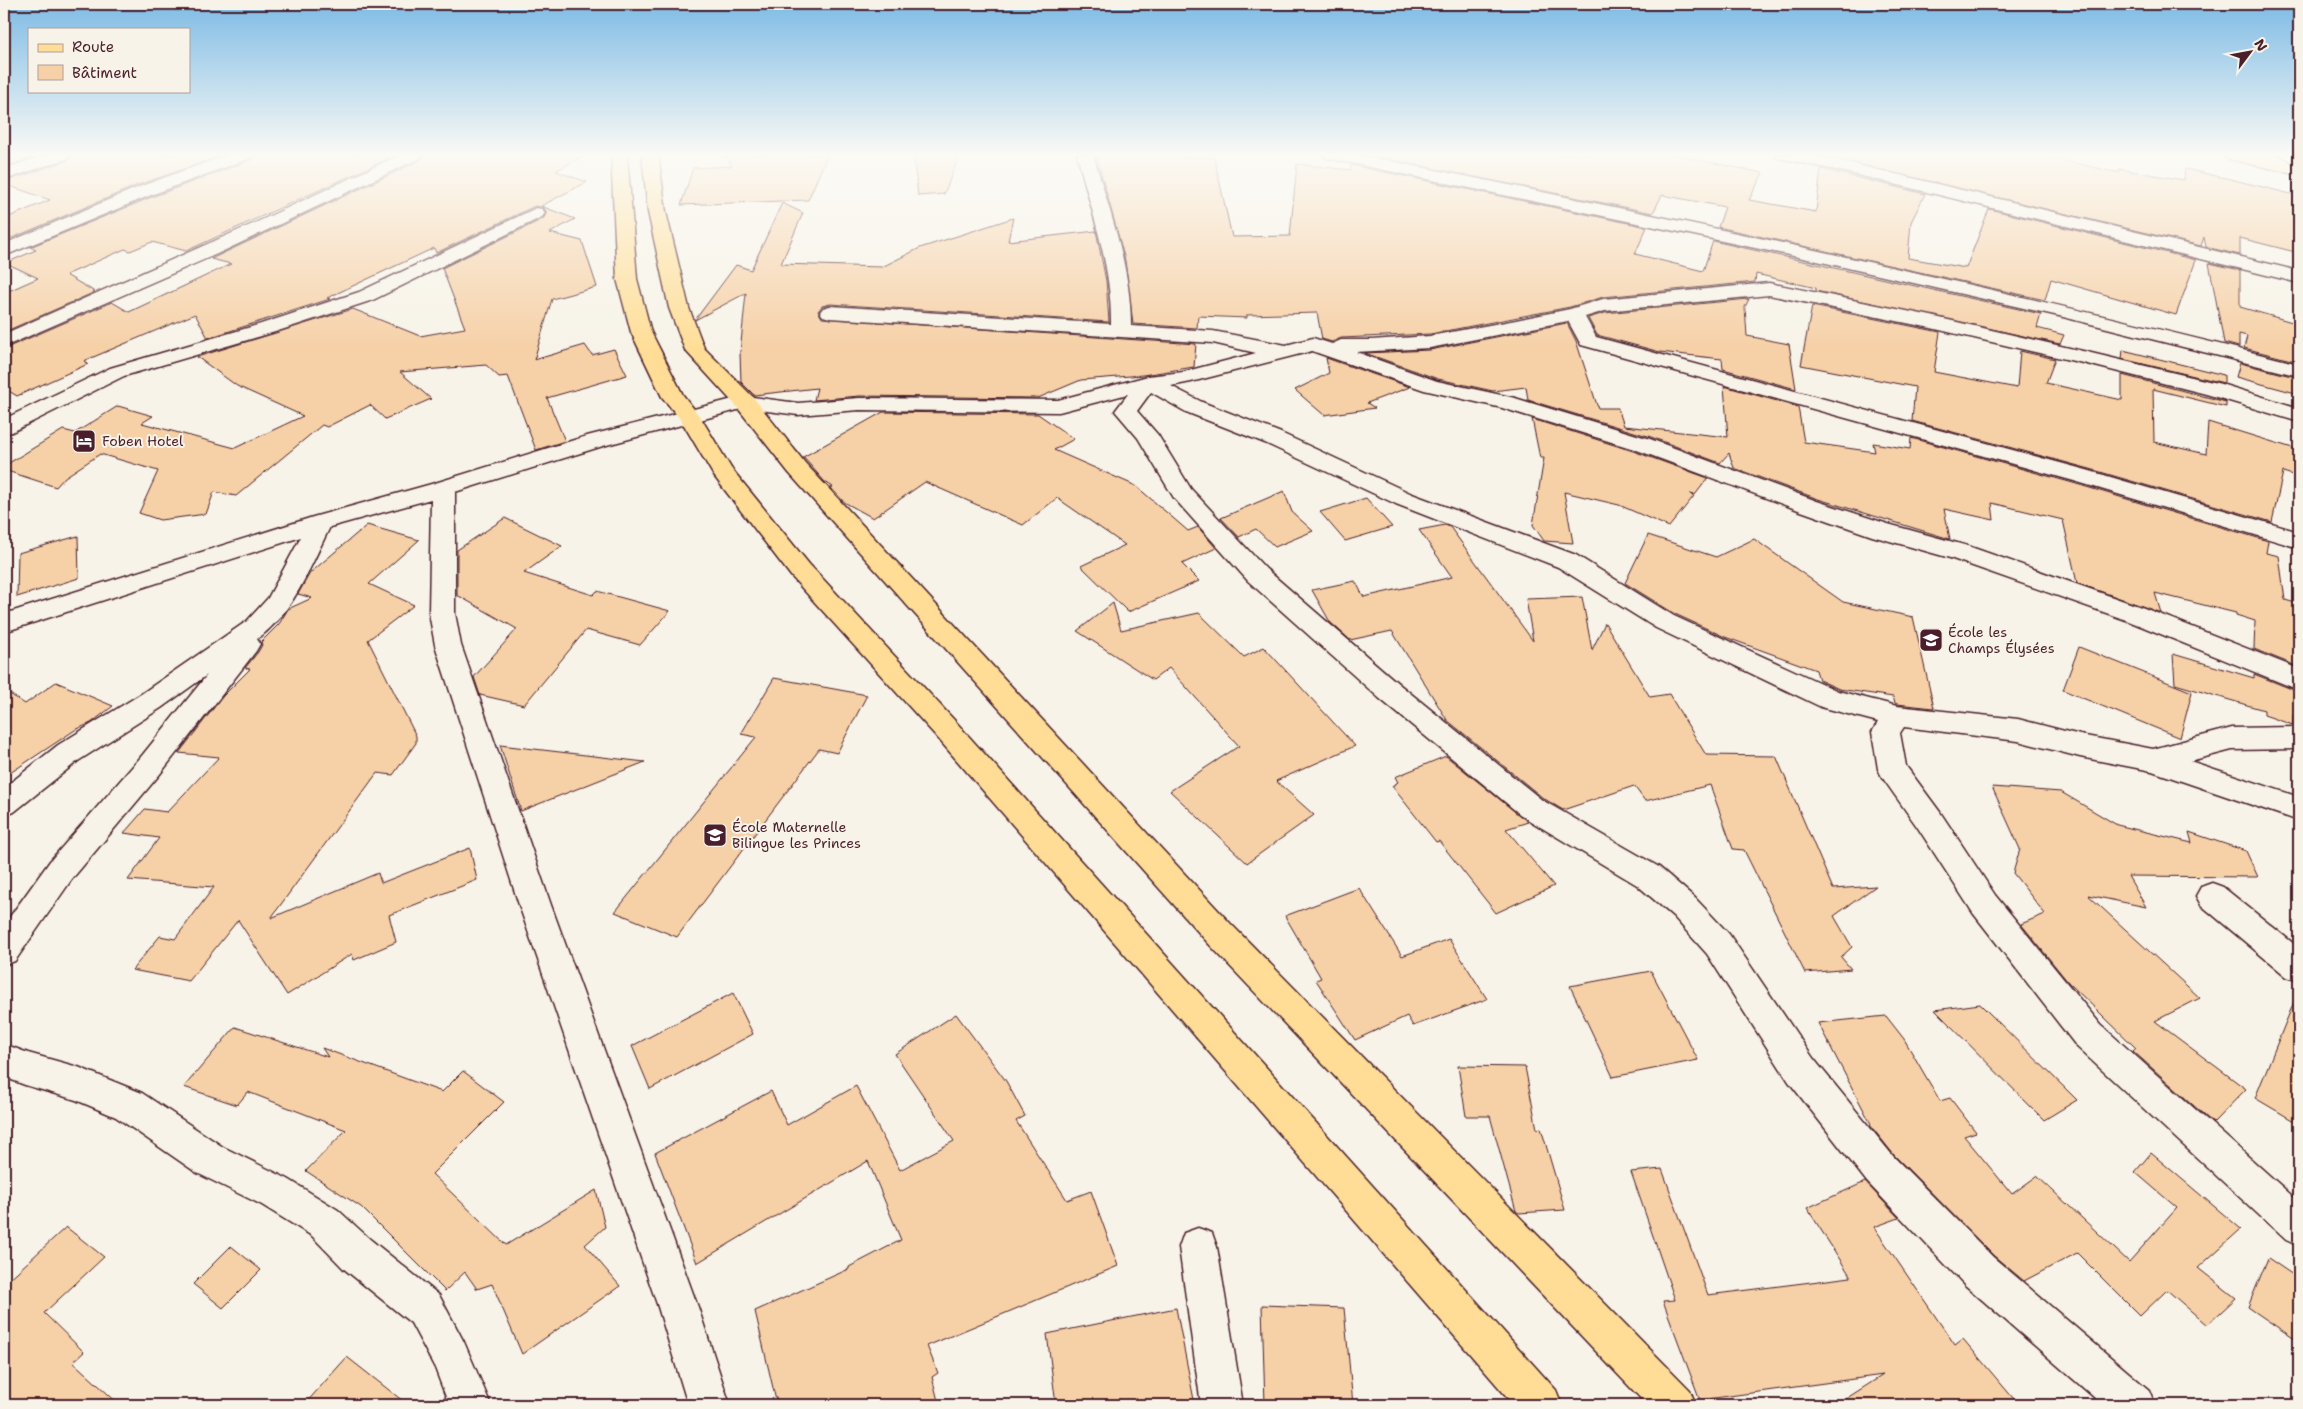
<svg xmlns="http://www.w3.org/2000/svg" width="2303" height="1409" viewBox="0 0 2303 1409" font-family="'Shantell Sans',sans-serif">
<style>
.building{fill:#f6d0a6;stroke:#4a1f2b}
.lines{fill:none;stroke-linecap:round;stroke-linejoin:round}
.minor-casing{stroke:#4a1f2b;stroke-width:3}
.major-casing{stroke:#4a1f2b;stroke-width:3}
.minor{fill:#f7f3e8;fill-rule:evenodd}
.major{fill:#ffdd96;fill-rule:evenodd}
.labels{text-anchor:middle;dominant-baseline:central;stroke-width:4;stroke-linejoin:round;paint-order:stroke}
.poi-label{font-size:14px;fill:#4a1f2b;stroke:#f7f3e8;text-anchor:start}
</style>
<rect width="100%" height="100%" fill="#f7f3e8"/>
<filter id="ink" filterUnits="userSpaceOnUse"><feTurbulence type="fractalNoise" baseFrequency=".02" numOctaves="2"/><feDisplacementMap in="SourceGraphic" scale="10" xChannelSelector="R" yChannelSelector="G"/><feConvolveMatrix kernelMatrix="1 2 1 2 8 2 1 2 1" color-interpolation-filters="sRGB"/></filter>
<g filter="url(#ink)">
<path class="building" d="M 4,154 L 43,154 L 4,167 Z
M 72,154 L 226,154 L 138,185 L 12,238 L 4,234 L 4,219 L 50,200 L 4,184 L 4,182 L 69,160 Z
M 254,154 L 398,154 L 186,251 L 152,242 L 130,251 L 125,249 L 66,275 L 95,292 L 4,332 L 4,293 L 38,278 L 6,263 L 36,250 L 30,247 L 152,197 L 251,160 Z
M 424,154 L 587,154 L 556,171 L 587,182 L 541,206 L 575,219 L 550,233 L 582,241 L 597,287 L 552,299 L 534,360 L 585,345 L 592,355 L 614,349 L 627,375 L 547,398 L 565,441 L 536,450 L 508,376 L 499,377 L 486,365 L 400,372 L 431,399 L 385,419 L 370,405 L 327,427 L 322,425 L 236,496 L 214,492 L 206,514 L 160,520 L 139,513 L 158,471 L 100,454 L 65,477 L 56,487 L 4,470 L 4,466 L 63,430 L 75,433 L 118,406 L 153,416 L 142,423 L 235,448 L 303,416 L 237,386 L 197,357 L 353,309 L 420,336 L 465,328 L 442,268 L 543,219 L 547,213 L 544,208 L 535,206 L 436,253 L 434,248 L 327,298 L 330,299 L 208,338 L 195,314 L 84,361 L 88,364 L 17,396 L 4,388 L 4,349 L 112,302 L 129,312 L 231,264 L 211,259 L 421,160 Z
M 725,154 L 828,154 L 808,200 L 681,205 L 693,168 L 732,166 Z
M 913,154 L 960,154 L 944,194 L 918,196 Z
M 1096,154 L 1183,154 L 1183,158 L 1214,157 L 1232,237 L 1290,236 L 1297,164 L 1350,170 L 1351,165 L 1647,227 L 1635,254 L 1703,271 L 1713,241 L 2041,314 L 2037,328 L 2064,335 L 2060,344 L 1816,291 L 1816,288 L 1756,274 L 1755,282 L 1603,297 L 1570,307 L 1430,334 L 1341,338 L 1332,342 L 1322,339 L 1317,313 L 1247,315 L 1247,318 L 1198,316 L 1197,328 L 1133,324 L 1125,260 Z
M 1362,154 L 1670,154 L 1763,173 L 1749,200 L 1816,212 L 1821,169 L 1925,194 L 1911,222 L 1908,258 L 1966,268 L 1989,209 L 2196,260 L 2176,315 L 2051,279 L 2045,300 L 1718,227 L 1725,207 L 1662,195 L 1653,213 Z
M 1823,154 L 2052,154 L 2051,158 L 2120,173 L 2119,169 L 2184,180 L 2185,169 L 2230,179 L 2299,196 L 2299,253 L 2240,238 L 2240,255 L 2206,247 L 2204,237 L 2201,246 L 1823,156 Z
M 782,203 L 803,213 L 781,264 L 882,267 L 920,248 L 1013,218 L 1008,241 L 1096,231 L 1106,281 L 1109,322 L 830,304 L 822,306 L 818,311 L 822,318 L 1196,344 L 1194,367 L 1143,375 L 1081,380 L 1038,398 L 859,396 L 814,400 L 817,388 L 754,395 L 741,382 L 740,353 L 746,293 L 695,320 L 736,265 L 751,270 Z
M 2209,263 L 2240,270 L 2240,307 L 2299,324 L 2299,362 L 2244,348 L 2247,336 L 2239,334 L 2239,347 L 2224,343 Z
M 1749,299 L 1745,307 L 1747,336 L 1789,344 L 1796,389 L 1723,369 L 1722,359 L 1660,352 L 1597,335 L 1588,318 L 1605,313 Z
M 1812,306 L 1940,332 L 1934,372 L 2017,388 L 2020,351 L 2055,359 L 2046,383 L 2122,400 L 2122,375 L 2226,402 L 2226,407 L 2153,389 L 2154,442 L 2206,454 L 2208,422 L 2299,450 L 2299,477 L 2283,472 L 2272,522 L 2090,469 L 1912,421 L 1915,387 L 1801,365 Z
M 1567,323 L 1576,341 L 1598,408 L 1618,408 L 1624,426 L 1728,437 L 1724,386 L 1798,407 L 1804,442 L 1875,452 L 1873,443 L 1910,449 L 1911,438 L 2073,483 L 2268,541 L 2266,553 L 2279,556 L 2285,600 L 2299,604 L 2299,667 L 2254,649 L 2255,621 L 2236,615 L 2236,613 L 2155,593 L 2161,613 L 2077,583 L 2063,520 L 1992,503 L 1994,520 L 1944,509 L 1950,539 L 1818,499 L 1734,468 L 1729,453 L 1720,463 L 1651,437 L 1528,400 L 1526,387 L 1493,391 L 1438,379 L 1365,353 L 1430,350 Z
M 2123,350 L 2224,375 L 2224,383 L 2122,359 Z
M 1326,358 L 1410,387 L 1367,403 L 1375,408 L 1324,415 L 1295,390 L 1329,373 Z
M 2240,363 L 2299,378 L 2299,394 L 2236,377 Z
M 883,412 L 1038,414 L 1074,439 L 1054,450 L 1136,486 L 1188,531 L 1198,527 L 1216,548 L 1182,564 L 1199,581 L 1128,612 L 1081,566 L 1125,545 L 1057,498 L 1023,525 L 925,482 L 873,518 L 844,502 L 831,488 L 833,487 L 825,482 L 803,457 Z
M 1532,419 L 1633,451 L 1708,478 L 1695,495 L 1690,494 L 1694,496 L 1669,527 L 1619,505 L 1564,492 L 1573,543 L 1544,541 L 1533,525 L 1544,458 L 1540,458 Z
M 1284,491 L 1292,512 L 1313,531 L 1275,547 L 1256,529 L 1239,537 L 1221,518 Z
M 1366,498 L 1392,527 L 1345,541 L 1320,512 Z
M 505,518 L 562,546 L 524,573 L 593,595 L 597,591 L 670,611 L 640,645 L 586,630 L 524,705 L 480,695 L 474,677 L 517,629 L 457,595 L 457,550 Z
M 367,525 L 419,540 L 369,584 L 414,605 L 368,640 L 416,736 L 416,743 L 393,775 L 377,773 L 271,918 L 378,873 L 381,883 L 470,848 L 477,880 L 389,915 L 396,942 L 354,960 L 352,954 L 287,995 L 238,920 L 189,981 L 132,970 L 160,936 L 175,939 L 214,887 L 128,880 L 159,838 L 124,833 L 145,809 L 167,812 L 219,757 L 179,753 L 223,696 L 250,669 L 245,668 L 258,652 L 262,645 L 261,642 L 279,624 L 288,609 L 312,598 L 298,594 L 310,573 Z
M 1445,525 L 1450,527 L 1533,641 L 1526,599 L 1582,597 L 1592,650 L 1605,623 L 1650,697 L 1669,694 L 1706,755 L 1776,756 L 1833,889 L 1876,886 L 1834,916 L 1852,947 L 1841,957 L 1851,969 L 1805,973 L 1744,850 L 1733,849 L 1710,785 L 1645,801 L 1634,786 L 1563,810 L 1543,798 L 1447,720 L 1392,631 L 1350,640 L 1330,622 L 1312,590 L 1355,581 L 1364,597 L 1452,577 L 1419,530 Z
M 1648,535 L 1716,557 L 1754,539 L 1843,602 L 1913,617 L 1934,708 L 1897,704 L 1895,703 L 1893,697 L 1839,689 L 1819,680 L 1816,670 L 1725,637 L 1675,614 L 1625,583 Z
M 78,536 L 79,578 L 17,597 L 18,553 Z
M 1113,603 L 1121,630 L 1199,613 L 1244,657 L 1264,647 L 1355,746 L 1276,781 L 1314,815 L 1247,863 L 1170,791 L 1239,746 L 1169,668 L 1153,680 L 1077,631 Z
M 2079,647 L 2192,692 L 2180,738 L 2063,690 Z
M 2173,654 L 2254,678 L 2254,674 L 2299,692 L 2299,717 L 2293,715 L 2293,725 L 2264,715 L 2264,710 L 2175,684 Z
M 774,678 L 867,695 L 837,753 L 819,749 L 677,937 L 615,912 L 756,737 L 741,734 Z
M 56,682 L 113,706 L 91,723 L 75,730 L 4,777 L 4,690 L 25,704 Z
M 500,745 L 645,762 L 521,811 Z
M 1446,756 L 1528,822 L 1506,829 L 1554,886 L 1496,913 L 1439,841 L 1436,842 L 1392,786 L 1398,782 L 1395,777 Z
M 1992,787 L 2061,792 L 2117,825 L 2192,843 L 2189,832 L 2246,851 L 2258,877 L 2128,876 L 2146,907 L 2088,895 L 2200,998 L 2155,1021 L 2246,1089 L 2213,1123 L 2133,1051 L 2136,1048 L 2068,982 L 2021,924 L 2045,914 L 2013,873 L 2020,849 Z
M 1359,888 L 1402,956 L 1449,939 L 1487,999 L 1413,1026 L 1407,1016 L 1355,1040 L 1316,980 L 1321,978 L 1285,916 Z
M 1651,971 L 1698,1060 L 1613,1077 L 1570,986 Z
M 2298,992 L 2299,992 L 2299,1124 L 2255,1098 Z
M 733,993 L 753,1034 L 650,1089 L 632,1046 Z
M 1980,1004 L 2077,1100 L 2044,1120 L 1935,1010 Z
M 956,1014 L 1006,1081 L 1025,1116 L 1016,1121 L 1067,1200 L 1091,1191 L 1118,1266 L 927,1346 L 938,1373 L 932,1377 L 939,1405 L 777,1405 L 755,1311 L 849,1269 L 849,1267 L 901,1240 L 868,1161 L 697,1263 L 655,1153 L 771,1091 L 787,1125 L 856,1086 L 900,1170 L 954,1141 L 895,1054 Z
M 1886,1016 L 1904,1039 L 1940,1101 L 1950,1098 L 1976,1132 L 1964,1136 L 2012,1194 L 2037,1176 L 2129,1262 L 2177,1208 L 2135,1172 L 2151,1153 L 2241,1229 L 2198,1268 L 2236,1298 L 2207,1325 L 2167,1290 L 2140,1316 L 2077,1253 L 2024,1281 L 1994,1256 L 1894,1155 L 1870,1125 L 1871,1124 L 1818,1023 Z
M 235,1027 L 328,1057 L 322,1048 L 442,1092 L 463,1071 L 504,1102 L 432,1174 L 506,1245 L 596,1190 L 605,1227 L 585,1245 L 620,1286 L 522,1354 L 492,1284 L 477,1289 L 465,1272 L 445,1291 L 361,1207 L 306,1171 L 346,1130 L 248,1092 L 237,1105 L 184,1087 Z
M 1458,1066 L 1525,1067 L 1537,1129 L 1541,1128 L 1565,1210 L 1519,1213 L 1516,1211 L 1490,1116 L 1466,1116 Z
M 1662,1169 L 1708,1295 L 1851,1277 L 1807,1208 L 1865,1182 L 1899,1218 L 1874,1227 L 1955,1345 L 1963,1339 L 2019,1405 L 1836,1405 L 1883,1375 L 1700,1400 L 1663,1301 L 1675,1300 L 1631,1172 Z
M 66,1227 L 104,1257 L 44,1313 L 84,1352 L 73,1362 L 120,1405 L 4,1405 L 4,1284 Z
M 231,1246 L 261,1270 L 223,1308 L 193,1284 Z
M 2268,1258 L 2299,1279 L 2299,1342 L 2248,1307 Z
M 1262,1305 L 1344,1308 L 1353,1405 L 1265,1405 Z
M 1176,1308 L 1195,1405 L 1056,1405 L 1047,1334 Z
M 347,1357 L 408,1405 L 304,1405 Z"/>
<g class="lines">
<g class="minor-casing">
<path id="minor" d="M 48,154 L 70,154 L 68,158 L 4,180 L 4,169 Z
M 230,154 L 252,154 L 250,158 L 151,195 L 4,256 L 4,244 L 139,187 Z
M 402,154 L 422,154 L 420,158 L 217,254 L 4,347 L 4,334 L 255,223 Z
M 1077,154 L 1093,154 C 1109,211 1131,266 1131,326 L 1213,331 L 1286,345 L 1313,338 L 1332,344 L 1341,340 L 1371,340 L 1430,336 L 1516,320 L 1570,309 L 1603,299 L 1769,283 L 1931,316 L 2087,352 L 2221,384 L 2299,408 L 2299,422 L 2206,394 L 2087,364 L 1931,328 L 1769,295 L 1605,311 L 1585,317 L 1596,337 L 2090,471 L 2299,532 L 2299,548 L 2074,481 L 1581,345 L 1568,321 L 1430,348 L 1356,352 L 1437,381 L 1515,398 L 1650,439 L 1817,501 L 1888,524 L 1968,546 L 2144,608 L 2299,669 L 2299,690 L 2126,620 L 1950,558 L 1872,536 L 1801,511 L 1634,449 L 1502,408 L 1424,390 L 1312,351 L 1191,382 L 1171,386 L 1202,402 L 1281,433 L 1412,494 L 1576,555 L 1674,616 L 1838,691 L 1897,706 L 2018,719 L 2080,735 L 2153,749 L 2232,728 L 2299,727 L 2299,749 L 2232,750 L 2190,761 L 2299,797 L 2299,821 L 2152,771 L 2080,757 L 2018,741 L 1904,727 L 1900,733 L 1906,766 L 1940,812 L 1995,895 L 2101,1025 L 2299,1202 L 2299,1246 L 2286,1240 L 2077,1047 L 1973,913 L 1918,828 L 1882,777 L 1878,769 L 1872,732 L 1878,722 L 1821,707 L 1656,628 L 1558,567 L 1396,504 L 1265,443 L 1186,412 L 1151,392 L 1137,411 L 1158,435 L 1191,489 L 1266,569 L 1399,684 L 1542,800 L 1659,867 L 1695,898 L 1729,934 L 1813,1058 L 1893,1156 L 1993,1257 L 2149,1390 L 2155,1405 L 2103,1405 L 1965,1285 L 1867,1182 L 1789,1082 L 1707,954 L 1673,916 L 1637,885 L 1522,816 L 1379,698 L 1248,581 L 1174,498 L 1138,438 L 1115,411 L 1128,394 L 1059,412 L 859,410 L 798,415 L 745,408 L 603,446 L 455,492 L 455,613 L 461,645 L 551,905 L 698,1307 L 730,1405 L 688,1405 L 658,1307 L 519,905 L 435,645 L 429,613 L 431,499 L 330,527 C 310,566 294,613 257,639 L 260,644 L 256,651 L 160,774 L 72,879 L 15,961 L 4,965 L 4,925 L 50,861 L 140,758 L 207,675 L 161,708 L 78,761 L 14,812 L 4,816 L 4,788 L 58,745 L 141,694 L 247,621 L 268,598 L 301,537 L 4,632 L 4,614 L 313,517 L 435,483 L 587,436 L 745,396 L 798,403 L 859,398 L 1058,400 L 1148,376 L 1183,372 L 1256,353 L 1213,343 L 830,318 L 823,316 L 820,312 L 823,308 L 830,306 L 1111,324 C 1112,266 1091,210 1077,154 Z
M 1324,154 L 1355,154 C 1671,217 1986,285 2299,364 L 2299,376 L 2059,316 L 1817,261 L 1332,159 L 1326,158 Z
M 1775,154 L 1805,154 L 1841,161 L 2299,271 L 2299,283 L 1841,171 L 1783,159 L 1777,158 Z
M 2250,154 C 2263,153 2285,153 2293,166 L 2291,170 C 2278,173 2264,163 2252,158 Z
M 536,208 L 542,209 L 545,213 L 542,217 L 373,300 L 275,332 L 124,376 L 12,432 L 4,434 L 4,419 L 110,368 L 261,324 L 359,292 Z
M 2212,883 L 2223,887 L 2299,948 L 2299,981 L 2287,977 L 2201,905 L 2196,896 L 2201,887 Z
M 4,1044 L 28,1053 L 78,1067 L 142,1093 L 223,1147 L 288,1179 L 338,1210 L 371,1240 L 439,1295 L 464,1342 L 491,1405 L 449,1405 L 435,1368 L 411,1323 L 343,1268 L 312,1236 L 262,1205 L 197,1173 L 116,1117 L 76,1100 L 25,1085 L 4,1077 Z
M 1198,1228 L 1212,1233 L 1217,1247 L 1243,1405 L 1201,1405 L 1179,1247 L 1184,1233 Z"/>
</g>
<g class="major-casing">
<path id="major" d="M 611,154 L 627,154 L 637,279 L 651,332 L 683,395 L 701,418 L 731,468 L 809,564 L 955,721 L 1556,1390 L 1562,1405 L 1514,1405 L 935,735 L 791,576 L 714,476 L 681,420 L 662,397 L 631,332 L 617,279 Z
M 642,154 L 658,154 L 666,212 L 689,308 L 704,348 L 753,397 L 805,463 L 1230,923 L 1690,1390 L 1696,1405 L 1647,1405 L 1208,943 L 789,473 L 737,407 L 685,350 L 669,308 L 648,212 Z
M 2223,154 L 2250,154 L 2299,165 L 2299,175 L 2225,158 Z"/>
</g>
<use href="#minor" class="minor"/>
<use href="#major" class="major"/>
</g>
</g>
<linearGradient id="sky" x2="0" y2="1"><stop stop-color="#7ebbe5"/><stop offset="0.44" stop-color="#fbfaf5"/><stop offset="1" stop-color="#fbfaf5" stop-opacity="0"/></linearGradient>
<rect width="2303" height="351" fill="url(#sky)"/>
<defs>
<g id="hotel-square" transform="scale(1.25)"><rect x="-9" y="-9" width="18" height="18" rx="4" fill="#4a1f2b" stroke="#f7f3e8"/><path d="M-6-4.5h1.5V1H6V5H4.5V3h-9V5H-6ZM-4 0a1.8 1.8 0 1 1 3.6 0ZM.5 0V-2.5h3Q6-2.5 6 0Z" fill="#fff"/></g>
<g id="school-square" transform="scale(1.25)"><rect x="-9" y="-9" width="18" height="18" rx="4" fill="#4a1f2b" stroke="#f7f3e8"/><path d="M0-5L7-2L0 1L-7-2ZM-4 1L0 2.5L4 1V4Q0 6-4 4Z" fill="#fff"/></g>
</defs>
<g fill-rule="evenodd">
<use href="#hotel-square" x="84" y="441"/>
<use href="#school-square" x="1931" y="640"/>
<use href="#school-square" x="715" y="835"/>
</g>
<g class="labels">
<g class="poi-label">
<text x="102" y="441">Foben Hotel</text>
<text x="1948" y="632">École les<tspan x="1948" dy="16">Champs Élysées</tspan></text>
<text x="732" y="827">École Maternelle<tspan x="732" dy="16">Bilingue les Princes</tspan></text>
</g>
</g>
<rect width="2303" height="1409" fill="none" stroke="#f7f3e8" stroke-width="20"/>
<rect x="10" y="10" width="2283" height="1389" fill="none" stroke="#4a1f2b" stroke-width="2" filter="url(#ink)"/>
<rect x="28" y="28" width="162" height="65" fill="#f7f3e8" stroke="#b29e9c"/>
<rect x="38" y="44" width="25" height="8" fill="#ffdd96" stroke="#b29e9c"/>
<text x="72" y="52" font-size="15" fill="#4a1f2b">Route</text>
<rect x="38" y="65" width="25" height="15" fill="#f6d0a6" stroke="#b29e9c"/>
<text x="72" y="78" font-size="15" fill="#4a1f2b">Bâtiment</text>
<g transform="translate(2250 52) rotate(58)" stroke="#f7f3e8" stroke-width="4" paint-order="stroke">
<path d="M0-4L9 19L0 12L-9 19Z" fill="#4a1f2b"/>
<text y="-8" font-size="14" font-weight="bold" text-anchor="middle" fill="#4a1f2b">N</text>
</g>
</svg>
